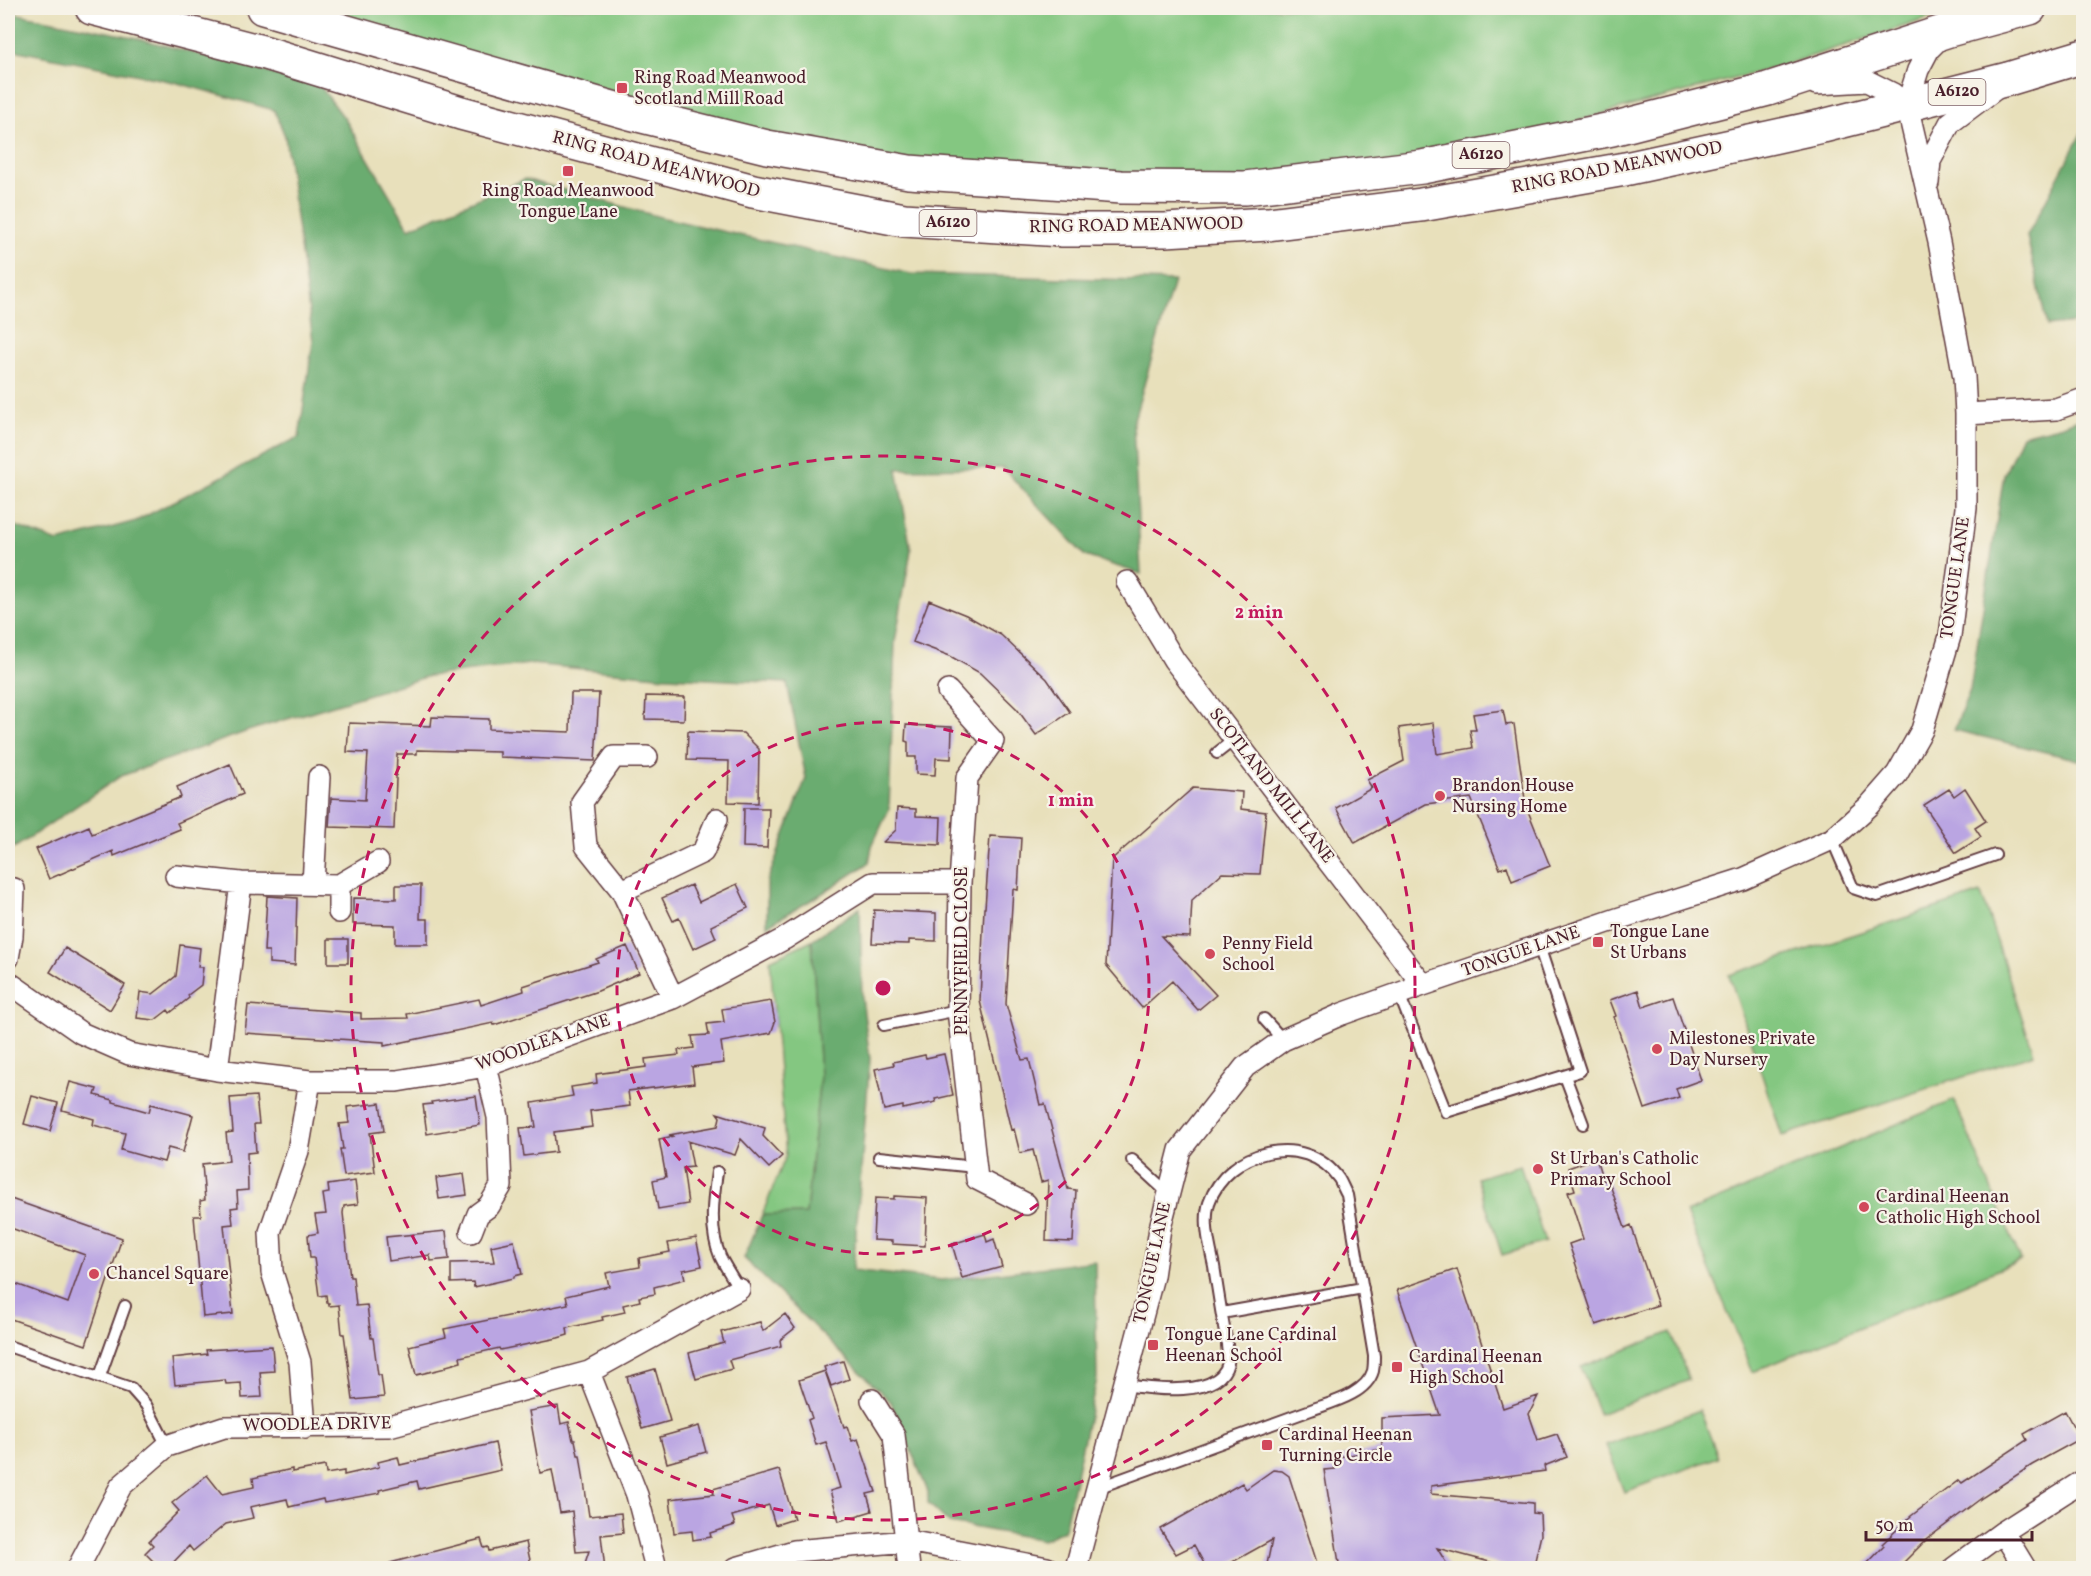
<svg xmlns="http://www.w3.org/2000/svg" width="2091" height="1576" viewBox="0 0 2091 1576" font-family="Vollkorn,serif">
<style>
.green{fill:#84c781;stroke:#677356;stroke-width:1.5}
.forest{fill:#6bac6f;stroke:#5a664d;stroke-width:1.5}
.building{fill:#baa5e2}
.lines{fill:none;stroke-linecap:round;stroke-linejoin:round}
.lane-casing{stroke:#623c41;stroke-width:14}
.street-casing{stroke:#623c41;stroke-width:24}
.highway-casing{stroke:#623c41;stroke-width:36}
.lane{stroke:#fff;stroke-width:10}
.street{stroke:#fff;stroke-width:21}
.highway{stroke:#fff;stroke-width:33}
.ring{fill:none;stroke:#c2185b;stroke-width:3;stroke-dasharray:10 8}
.poi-dot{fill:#d1495b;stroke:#f7f3e8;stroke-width:2}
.labels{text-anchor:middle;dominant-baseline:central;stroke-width:4.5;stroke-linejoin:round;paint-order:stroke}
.shield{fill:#f7f3e8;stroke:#7e5f64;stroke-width:1.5}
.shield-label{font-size:16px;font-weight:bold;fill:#4a1f2b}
.poi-label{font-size:18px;fill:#4a1f2b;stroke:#f7f3e8;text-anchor:start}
.street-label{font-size:18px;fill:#4a1f2b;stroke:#f7f3e8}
.centre{fill:#c2185b;stroke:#f7f3e8;stroke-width:3}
.ring-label{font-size:18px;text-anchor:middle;font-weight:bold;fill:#c2185b;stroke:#f7f3e8;stroke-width:4.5;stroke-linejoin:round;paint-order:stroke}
</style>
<rect width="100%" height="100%" fill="#f7f3e8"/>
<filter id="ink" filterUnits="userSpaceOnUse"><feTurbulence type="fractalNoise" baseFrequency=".0167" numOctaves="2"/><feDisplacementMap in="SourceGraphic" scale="12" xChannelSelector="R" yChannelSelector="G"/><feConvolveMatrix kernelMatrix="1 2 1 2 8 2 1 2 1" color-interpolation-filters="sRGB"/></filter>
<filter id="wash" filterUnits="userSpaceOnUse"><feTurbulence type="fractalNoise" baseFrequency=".008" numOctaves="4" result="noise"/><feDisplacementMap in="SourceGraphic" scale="24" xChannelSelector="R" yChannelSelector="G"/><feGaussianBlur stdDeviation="1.35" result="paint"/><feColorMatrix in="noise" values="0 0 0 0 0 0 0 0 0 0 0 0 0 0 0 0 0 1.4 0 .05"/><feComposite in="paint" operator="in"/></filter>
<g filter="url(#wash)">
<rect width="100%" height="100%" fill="#e8e0bb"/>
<path class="green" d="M 269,8 L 1961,8 L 1781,66 L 1605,113 L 1422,167 L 1244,188 L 909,172 Z
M 1981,893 L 2034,1054 L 1782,1136 L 1729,975 Z
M 812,940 L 820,1076 L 806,1214 L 762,1215 L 786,1156 L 770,960 Z
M 1954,1100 L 2021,1260 L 1753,1372 L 1686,1213 Z
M 1520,1165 L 1545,1242 L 1502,1255 L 1477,1178 Z
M 1671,1332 L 1689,1380 L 1599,1414 L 1581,1367 Z
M 1700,1410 L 1718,1457 L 1624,1492 L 1606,1445 Z"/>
<path class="forest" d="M 8,12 L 133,37 L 320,86 L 345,119 L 409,228 L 525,179 L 660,217 L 911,274 L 1174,281 L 1133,423 L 1141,574 L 1085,556 L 1003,468 L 897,469 L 911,550 L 895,642 L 889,809 L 872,846 L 869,863 L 818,896 L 767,926 L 767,882 L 806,778 L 787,683 L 667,677 L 530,664 L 429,676 L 248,731 L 121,776 L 17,846 L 8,850 L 8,523 L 58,542 L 136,521 L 299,437 L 313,341 L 285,136 L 274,110 L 174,82 L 8,49 Z
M 2083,130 L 2083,322 L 2047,326 L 2027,236 Z
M 2083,417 L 2083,761 L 1954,730 L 1970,690 L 2004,475 L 2022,435 L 2063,425 Z
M 860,908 L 862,998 L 870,1059 L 853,1270 L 942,1280 L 1095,1261 L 1097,1379 L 1064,1530 L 1043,1540 L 949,1523 L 928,1503 L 928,1492 L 891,1402 L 744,1258 L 762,1215 L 806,1214 L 820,1076 L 812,940 Z"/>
<g id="blocks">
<path class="building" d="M 929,600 L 966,615 L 1001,635 L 1047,679 L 1070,712 L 1036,735 L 1017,709 L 980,673 L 950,656 L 913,642 Z
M 571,693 L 599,693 L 595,761 L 500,757 L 500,752 L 417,750 L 417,754 L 397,754 L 394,829 L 329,827 L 331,798 L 365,800 L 368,753 L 347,752 L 349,723 L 431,726 L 432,717 L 489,719 L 489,729 L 570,732 Z
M 646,696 L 685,697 L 684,720 L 645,719 Z
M 1503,710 L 1506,725 L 1514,724 L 1526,806 L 1550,866 L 1512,881 L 1507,866 L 1500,869 L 1471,798 L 1426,804 L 1355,843 L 1336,808 L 1372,788 L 1367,780 L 1404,761 L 1399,728 L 1433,723 L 1437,754 L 1473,748 L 1470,730 L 1476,730 L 1473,714 Z
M 906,725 L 952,727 L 951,759 L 936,758 L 935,775 L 916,774 L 916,757 L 908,757 L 908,742 L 905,741 Z
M 688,731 L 743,733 L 759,749 L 758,803 L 728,802 L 729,761 L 687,760 Z
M 230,764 L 243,794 L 177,823 L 180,829 L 114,856 L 113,851 L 49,879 L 36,849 L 89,826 L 92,834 L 181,797 L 177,787 Z
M 1193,788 L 1242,792 L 1241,809 L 1266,812 L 1260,874 L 1222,873 L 1192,900 L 1190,937 L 1161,936 L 1216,995 L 1198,1010 L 1172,981 L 1142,1008 L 1106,965 L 1112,859 Z
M 1965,788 L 1986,821 L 1975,828 L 1981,837 L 1956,853 L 1924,805 L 1949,789 L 1954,796 Z
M 744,808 L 769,808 L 767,848 L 743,847 Z
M 897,808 L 916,809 L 916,816 L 941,817 L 940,845 L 883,842 L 896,830 Z
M 990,836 L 1021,838 L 1018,890 L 1013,889 L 1006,1004 L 1022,1060 L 1029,1059 L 1040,1105 L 1045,1104 L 1068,1189 L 1076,1190 L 1073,1242 L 1046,1241 L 1048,1180 L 1041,1182 L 1033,1150 L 1020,1153 L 1014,1129 L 1011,1130 L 980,1001 L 984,908 L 985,908 Z
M 737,884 L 748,908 L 711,926 L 716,938 L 693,949 L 679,918 L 673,921 L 662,898 L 691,885 L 699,902 Z
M 396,885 L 421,885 L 420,919 L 428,919 L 428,944 L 395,944 L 395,925 L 353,924 L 353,898 L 396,899 Z
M 267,896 L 297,898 L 295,965 L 269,963 L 269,951 L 264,951 Z
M 874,910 L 936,913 L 936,941 L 909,940 L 909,944 L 872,943 Z
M 328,939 L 348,939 L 348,963 L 328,963 Z
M 180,945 L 200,948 L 198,967 L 203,967 L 201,985 L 188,995 L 189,998 L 170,1013 L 168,1010 L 155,1020 L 137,1018 L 140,992 L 153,994 L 176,976 Z
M 627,946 L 639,973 L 598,991 L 494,1025 L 493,1023 L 384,1046 L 384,1042 L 245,1033 L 248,1005 L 361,1013 L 361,1019 L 408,1018 L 407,1014 L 479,999 L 481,1005 L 524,991 L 523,986 L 598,962 L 596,959 Z
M 65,948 L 125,985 L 110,1010 L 50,972 Z
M 1638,990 L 1643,1007 L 1673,997 L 1701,1080 L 1676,1089 L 1679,1098 L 1645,1109 L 1614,1017 L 1616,1016 L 1610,1000 Z
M 771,1001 L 775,1022 L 771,1033 L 721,1042 L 724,1063 L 692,1067 L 694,1083 L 628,1091 L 630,1106 L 590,1111 L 592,1127 L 554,1132 L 556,1152 L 524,1156 L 520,1128 L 536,1127 L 532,1103 L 573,1096 L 571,1087 L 597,1083 L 596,1074 L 646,1067 L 645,1059 L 679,1055 L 678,1050 L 694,1048 L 692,1036 L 709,1035 L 707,1024 L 724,1022 L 722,1009 Z
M 944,1054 L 953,1095 L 935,1099 L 936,1102 L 903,1109 L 903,1106 L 884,1110 L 875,1069 L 894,1065 L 893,1062 L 925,1055 L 926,1058 Z
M 70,1082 L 97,1089 L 95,1095 L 113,1100 L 113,1102 L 149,1112 L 151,1104 L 193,1115 L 183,1152 L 168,1148 L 164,1162 L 121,1150 L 125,1133 L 93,1125 L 94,1119 L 62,1110 Z
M 32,1096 L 58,1103 L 50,1131 L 24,1124 Z
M 256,1096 L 259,1124 L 254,1124 L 256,1152 L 247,1153 L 248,1190 L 237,1191 L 238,1207 L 231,1208 L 233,1224 L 224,1225 L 233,1314 L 203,1317 L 194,1216 L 201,1216 L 200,1201 L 205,1200 L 202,1164 L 229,1161 L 226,1133 L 233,1132 L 230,1098 Z
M 476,1096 L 480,1125 L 427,1134 L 423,1105 L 432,1104 L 431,1102 Z
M 380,1103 L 384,1131 L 370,1133 L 375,1172 L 344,1176 L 340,1149 L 343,1149 L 339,1124 L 349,1123 L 347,1107 Z
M 717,1113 L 765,1128 L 763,1136 L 782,1156 L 769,1168 L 741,1139 L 735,1155 L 688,1141 L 693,1167 L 683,1168 L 688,1204 L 658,1209 L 653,1180 L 666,1177 L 659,1139 L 674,1136 L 669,1135 L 718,1126 L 720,1117 Z
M 1596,1158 L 1603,1181 L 1608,1179 L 1625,1228 L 1631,1225 L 1658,1305 L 1596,1325 L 1569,1244 L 1583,1239 L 1568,1192 L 1575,1190 L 1568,1168 Z
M 464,1174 L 467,1195 L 439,1199 L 436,1178 Z
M 355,1181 L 358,1204 L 344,1206 L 343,1213 L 350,1277 L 353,1277 L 356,1306 L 367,1305 L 371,1338 L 373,1338 L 378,1375 L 381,1375 L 384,1397 L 353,1400 L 344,1334 L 342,1334 L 339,1305 L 329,1306 L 329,1303 L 327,1303 L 326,1295 L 319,1296 L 314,1258 L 310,1258 L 308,1235 L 318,1233 L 315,1215 L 326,1214 L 323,1194 L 329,1193 L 328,1185 Z
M 894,1196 L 927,1198 L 925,1246 L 892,1244 L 892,1241 L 873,1240 L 875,1198 L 894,1199 Z
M 8,1198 L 122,1238 L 86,1345 L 8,1318 L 8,1281 L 68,1303 L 85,1255 L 8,1227 Z
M 446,1231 L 449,1259 L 431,1261 L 430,1255 L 389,1261 L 386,1237 Z
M 985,1234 L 987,1242 L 994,1239 L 1002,1267 L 962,1278 L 952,1244 Z
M 696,1238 L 702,1266 L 683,1270 L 685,1279 L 654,1287 L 655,1294 L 639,1297 L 640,1301 L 623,1305 L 625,1312 L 602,1317 L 603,1320 L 567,1328 L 568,1335 L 558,1338 L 500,1350 L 499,1348 L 460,1357 L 461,1362 L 446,1366 L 446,1368 L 416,1375 L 409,1346 L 446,1337 L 444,1329 L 568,1304 L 566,1296 L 609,1286 L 606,1273 L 640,1267 L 639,1258 L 670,1252 L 668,1243 Z
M 514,1241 L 522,1274 L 514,1276 L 514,1278 L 474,1287 L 473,1282 L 451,1283 L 451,1263 L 494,1262 L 491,1246 Z
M 1457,1269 L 1503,1408 L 1538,1396 L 1529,1414 L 1538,1440 L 1557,1434 L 1567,1457 L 1544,1466 L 1545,1471 L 1431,1486 L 1431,1494 L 1533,1503 L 1533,1513 L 1540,1514 L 1541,1535 L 1533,1569 L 1516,1569 L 1437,1548 L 1450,1569 L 1340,1569 L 1324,1470 L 1335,1469 L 1333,1458 L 1382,1449 L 1382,1418 L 1440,1415 L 1397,1290 Z
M 785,1314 L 795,1328 L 780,1340 L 781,1346 L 729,1360 L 732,1369 L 696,1379 L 689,1353 L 724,1343 L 721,1332 L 760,1322 L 763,1331 Z
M 272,1346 L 274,1371 L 260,1372 L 262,1397 L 242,1398 L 241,1383 L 226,1384 L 225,1380 L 175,1385 L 172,1358 L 207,1354 L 206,1350 Z
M 843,1361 L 849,1379 L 831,1386 L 824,1367 Z
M 655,1369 L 670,1421 L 642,1429 L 627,1377 Z
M 825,1371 L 844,1427 L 847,1426 L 852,1441 L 858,1439 L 876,1492 L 867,1494 L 872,1511 L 839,1521 L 830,1491 L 840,1488 L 826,1442 L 816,1445 L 808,1420 L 812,1418 L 799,1380 Z
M 558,1406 L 561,1424 L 569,1422 L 573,1440 L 575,1440 L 578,1455 L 580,1455 L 589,1516 L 621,1513 L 623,1533 L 601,1535 L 605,1569 L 583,1569 L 589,1551 L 576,1552 L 572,1511 L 560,1513 L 552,1470 L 540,1473 L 529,1411 Z
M 2065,1411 L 2080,1439 L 2032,1465 L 1983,1497 L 1927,1539 L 1897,1569 L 1862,1569 L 1884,1546 L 1882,1544 L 1911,1516 L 1959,1480 L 1962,1483 L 2027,1440 L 2024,1434 Z
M 699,1426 L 706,1452 L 667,1463 L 660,1437 Z
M 495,1443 L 501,1470 L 419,1489 L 417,1481 L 379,1490 L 380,1493 L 324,1503 L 323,1499 L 289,1507 L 287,1499 L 250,1507 L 253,1518 L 226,1524 L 193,1551 L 189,1546 L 167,1569 L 161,1569 L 145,1553 L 153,1545 L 149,1541 L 179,1511 L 172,1503 L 207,1475 L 222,1494 L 254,1487 L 253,1478 L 292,1469 L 292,1472 L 325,1466 L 326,1474 L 344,1471 L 344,1475 L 379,1467 L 378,1462 L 398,1457 L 400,1465 Z
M 779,1470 L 794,1519 L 775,1525 L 769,1505 L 732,1516 L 735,1525 L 710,1533 L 711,1537 L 693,1540 L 692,1531 L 674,1533 L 670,1499 L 714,1494 L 713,1489 Z
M 1273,1470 L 1282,1471 L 1289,1476 L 1319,1569 L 1266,1569 L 1272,1540 L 1220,1569 L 1207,1569 L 1194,1545 L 1176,1554 L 1160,1529 L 1242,1483 L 1246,1489 Z
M 481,1539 L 484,1548 L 488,1547 L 489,1551 L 526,1542 L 532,1569 L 391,1569 L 390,1563 Z"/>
</g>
</g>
<g filter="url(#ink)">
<use href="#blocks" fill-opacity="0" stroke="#623c41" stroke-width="1.5"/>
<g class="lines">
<g class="lane-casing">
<path id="lane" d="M 1217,753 L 1235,739
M 1832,839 L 1853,888 L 1877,896 L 1995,855
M 1399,994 L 1446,1112 L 1580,1071 L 1539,946
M 1264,1019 L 1283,1040
M 884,1025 L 958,1010
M 1565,1076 L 1583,1124
M 879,1157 L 975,1167
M 1132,1160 L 1169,1194
M 717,1172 C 713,1199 709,1230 720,1256 C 725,1267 733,1278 739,1289
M 1222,1313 L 1363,1288
M 8,1346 L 131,1388 L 146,1405 L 167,1446
M 100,1376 L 125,1306
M 1097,1488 L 1308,1411 C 1329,1403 1366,1395 1373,1371 C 1374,1366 1374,1361 1374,1356 L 1347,1195 C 1344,1190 1342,1184 1339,1179 C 1305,1130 1227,1150 1209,1203 C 1203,1222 1210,1247 1214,1266 C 1218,1292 1222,1318 1227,1344 C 1227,1349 1229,1358 1228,1363 C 1219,1399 1151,1389 1125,1385"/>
</g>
<g class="street-casing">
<path id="street" d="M 1816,84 L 1867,81 L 1893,94 L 1907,105
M 1928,183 L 1930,161 L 1950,123 L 1998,87
M 1966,414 L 2056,409 L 2084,399
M 1127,582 L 1174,660 L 1423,985
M 948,691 L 993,741 L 967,778 L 960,883 L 958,1010 L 977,1179 L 1026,1204
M 647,757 L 614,757 L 582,802 L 586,846 L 622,891 L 673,998
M 176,876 L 241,883 L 217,1070
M 241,883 L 339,885 L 378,862
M 313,884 L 319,777
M 339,885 L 339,912
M 622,891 L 703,852 L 717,819
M 8,958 L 12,936 L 14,889
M 8,982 L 81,1033 L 129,1054 L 217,1070 L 310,1081 L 397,1081 L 486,1066 L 673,998 L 784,939 L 873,883 L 960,883
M 471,1232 L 478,1214 L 489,1206 L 501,1186 L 498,1117 L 486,1066
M 589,1372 L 637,1495 L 656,1568
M 872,1400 L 894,1435 L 909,1568
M 305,1428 L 300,1362 L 272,1272 L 270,1232 L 298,1151 L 310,1081
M 2003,1532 L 2025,1568
M 78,1568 L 121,1486 L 167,1446 L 224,1427 L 389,1426 L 589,1372 L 739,1289
M 736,1568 L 794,1551 L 908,1541 L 1047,1568
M 1076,1568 L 1153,1276 L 1160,1228 L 1180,1150 L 1245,1067 L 1283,1040 L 1342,1014 L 1423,985 L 1617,919 L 1743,879 L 1832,839 L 1869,806 L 1897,774 L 1922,730 L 1950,636 L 1966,508 L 1966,414 L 1964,377 L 1939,242 L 1907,105 L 1918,70 L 1929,49 L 1943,35
M 1954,1568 L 2003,1532 L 2084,1480"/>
</g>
<g class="highway-casing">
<path id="highway" d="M 92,8 L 266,53 L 461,113 L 753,191 L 904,220 L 1062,230 L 1165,230 L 1268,224 L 1421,205 L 1625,169 L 1823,126 L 2008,79 L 2084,56
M 263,8 L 630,113 L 767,147 L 909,172 L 1121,187 L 1245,188 L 1422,167 L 1612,129 L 1768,89 L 1949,30 L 2030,8"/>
</g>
<use href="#lane" class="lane"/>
<use href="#street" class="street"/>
<use href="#highway" class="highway"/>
</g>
</g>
<g class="ring">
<circle cx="883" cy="988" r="266"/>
<circle cx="883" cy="988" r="532"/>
</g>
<g class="poi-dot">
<rect x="616" y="82" width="12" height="12" rx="3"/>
<rect x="562" y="165" width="12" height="12" rx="3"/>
<circle cx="1440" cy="796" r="6"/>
<rect x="1592" y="936" width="12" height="12" rx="3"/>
<circle cx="1210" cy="954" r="6"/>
<circle cx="1657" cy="1049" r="6"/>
<circle cx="1538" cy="1169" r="6"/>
<circle cx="1864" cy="1207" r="6"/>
<circle cx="94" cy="1274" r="6"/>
<rect x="1147" y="1339" width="12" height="12" rx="3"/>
<rect x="1391" y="1361" width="12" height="12" rx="3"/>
<rect x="1261" y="1439" width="12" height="12" rx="3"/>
</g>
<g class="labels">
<g class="shield">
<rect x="1928.5" y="79" width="57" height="26" rx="4.5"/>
<rect x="1452.5" y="142" width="57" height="26" rx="4.5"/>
<rect x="919.5" y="210" width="57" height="26" rx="4.5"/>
</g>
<g class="shield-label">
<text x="1957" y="92">A6120</text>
<text x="1481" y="155">A6120</text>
<text x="948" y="223">A6120</text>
</g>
<g class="poi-label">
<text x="634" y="78">Ring Road Meanwood<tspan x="634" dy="21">Scotland Mill Road</tspan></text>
<text x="568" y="191" text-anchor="middle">Ring Road Meanwood<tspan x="568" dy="21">Tongue Lane</tspan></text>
<text x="1452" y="786">Brandon House<tspan x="1452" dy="21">Nursing Home</tspan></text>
<text x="1610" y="932">Tongue Lane<tspan x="1610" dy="21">St Urbans</tspan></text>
<text x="1222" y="944">Penny Field<tspan x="1222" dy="21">School</tspan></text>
<text x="1669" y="1039">Milestones Private<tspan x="1669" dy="21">Day Nursery</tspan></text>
<text x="1550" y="1159">St Urban's Catholic<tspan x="1550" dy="21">Primary School</tspan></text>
<text x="1876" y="1197">Cardinal Heenan<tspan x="1876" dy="21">Catholic High School</tspan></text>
<text x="106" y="1274">Chancel Square</text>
<text x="1165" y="1335">Tongue Lane Cardinal<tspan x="1165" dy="21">Heenan School</tspan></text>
<text x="1409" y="1357">Cardinal Heenan<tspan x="1409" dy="21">High School</tspan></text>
<text x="1279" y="1435">Cardinal Heenan<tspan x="1279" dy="21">Turning Circle</tspan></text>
</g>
<g class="street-label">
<text transform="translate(656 165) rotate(15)">RING ROAD MEANWOOD</text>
<text transform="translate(1617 168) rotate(-11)">RING ROAD MEANWOOD</text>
<text transform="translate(1136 226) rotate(-1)">RING ROAD MEANWOOD</text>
<text transform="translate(1956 578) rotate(-82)">TONGUE LANE</text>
<text transform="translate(1271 786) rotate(52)">SCOTLAND MILL LANE</text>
<text transform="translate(962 951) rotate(-90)">PENNYFIELD CLOSE</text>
<text transform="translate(1521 952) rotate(-19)">TONGUE LANE</text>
<text transform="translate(543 1043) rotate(-19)">WOODLEA LANE</text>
<text transform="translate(1153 1263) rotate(-78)">TONGUE LANE</text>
<text transform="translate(317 1425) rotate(-1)">WOODLEA DRIVE</text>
</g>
</g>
<circle cx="883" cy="988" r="9" class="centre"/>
<g class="ring-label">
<text x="1259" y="618">2 min</text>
<text x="1071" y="806">1 min</text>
</g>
<rect width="2091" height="1576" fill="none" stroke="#f7f3e8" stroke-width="30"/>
<path d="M1866 1531v9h166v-9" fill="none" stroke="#4a1f2b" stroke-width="3"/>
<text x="1875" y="1531" font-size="18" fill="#4a1f2b" stroke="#f7f3e8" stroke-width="4.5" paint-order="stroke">50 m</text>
</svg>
